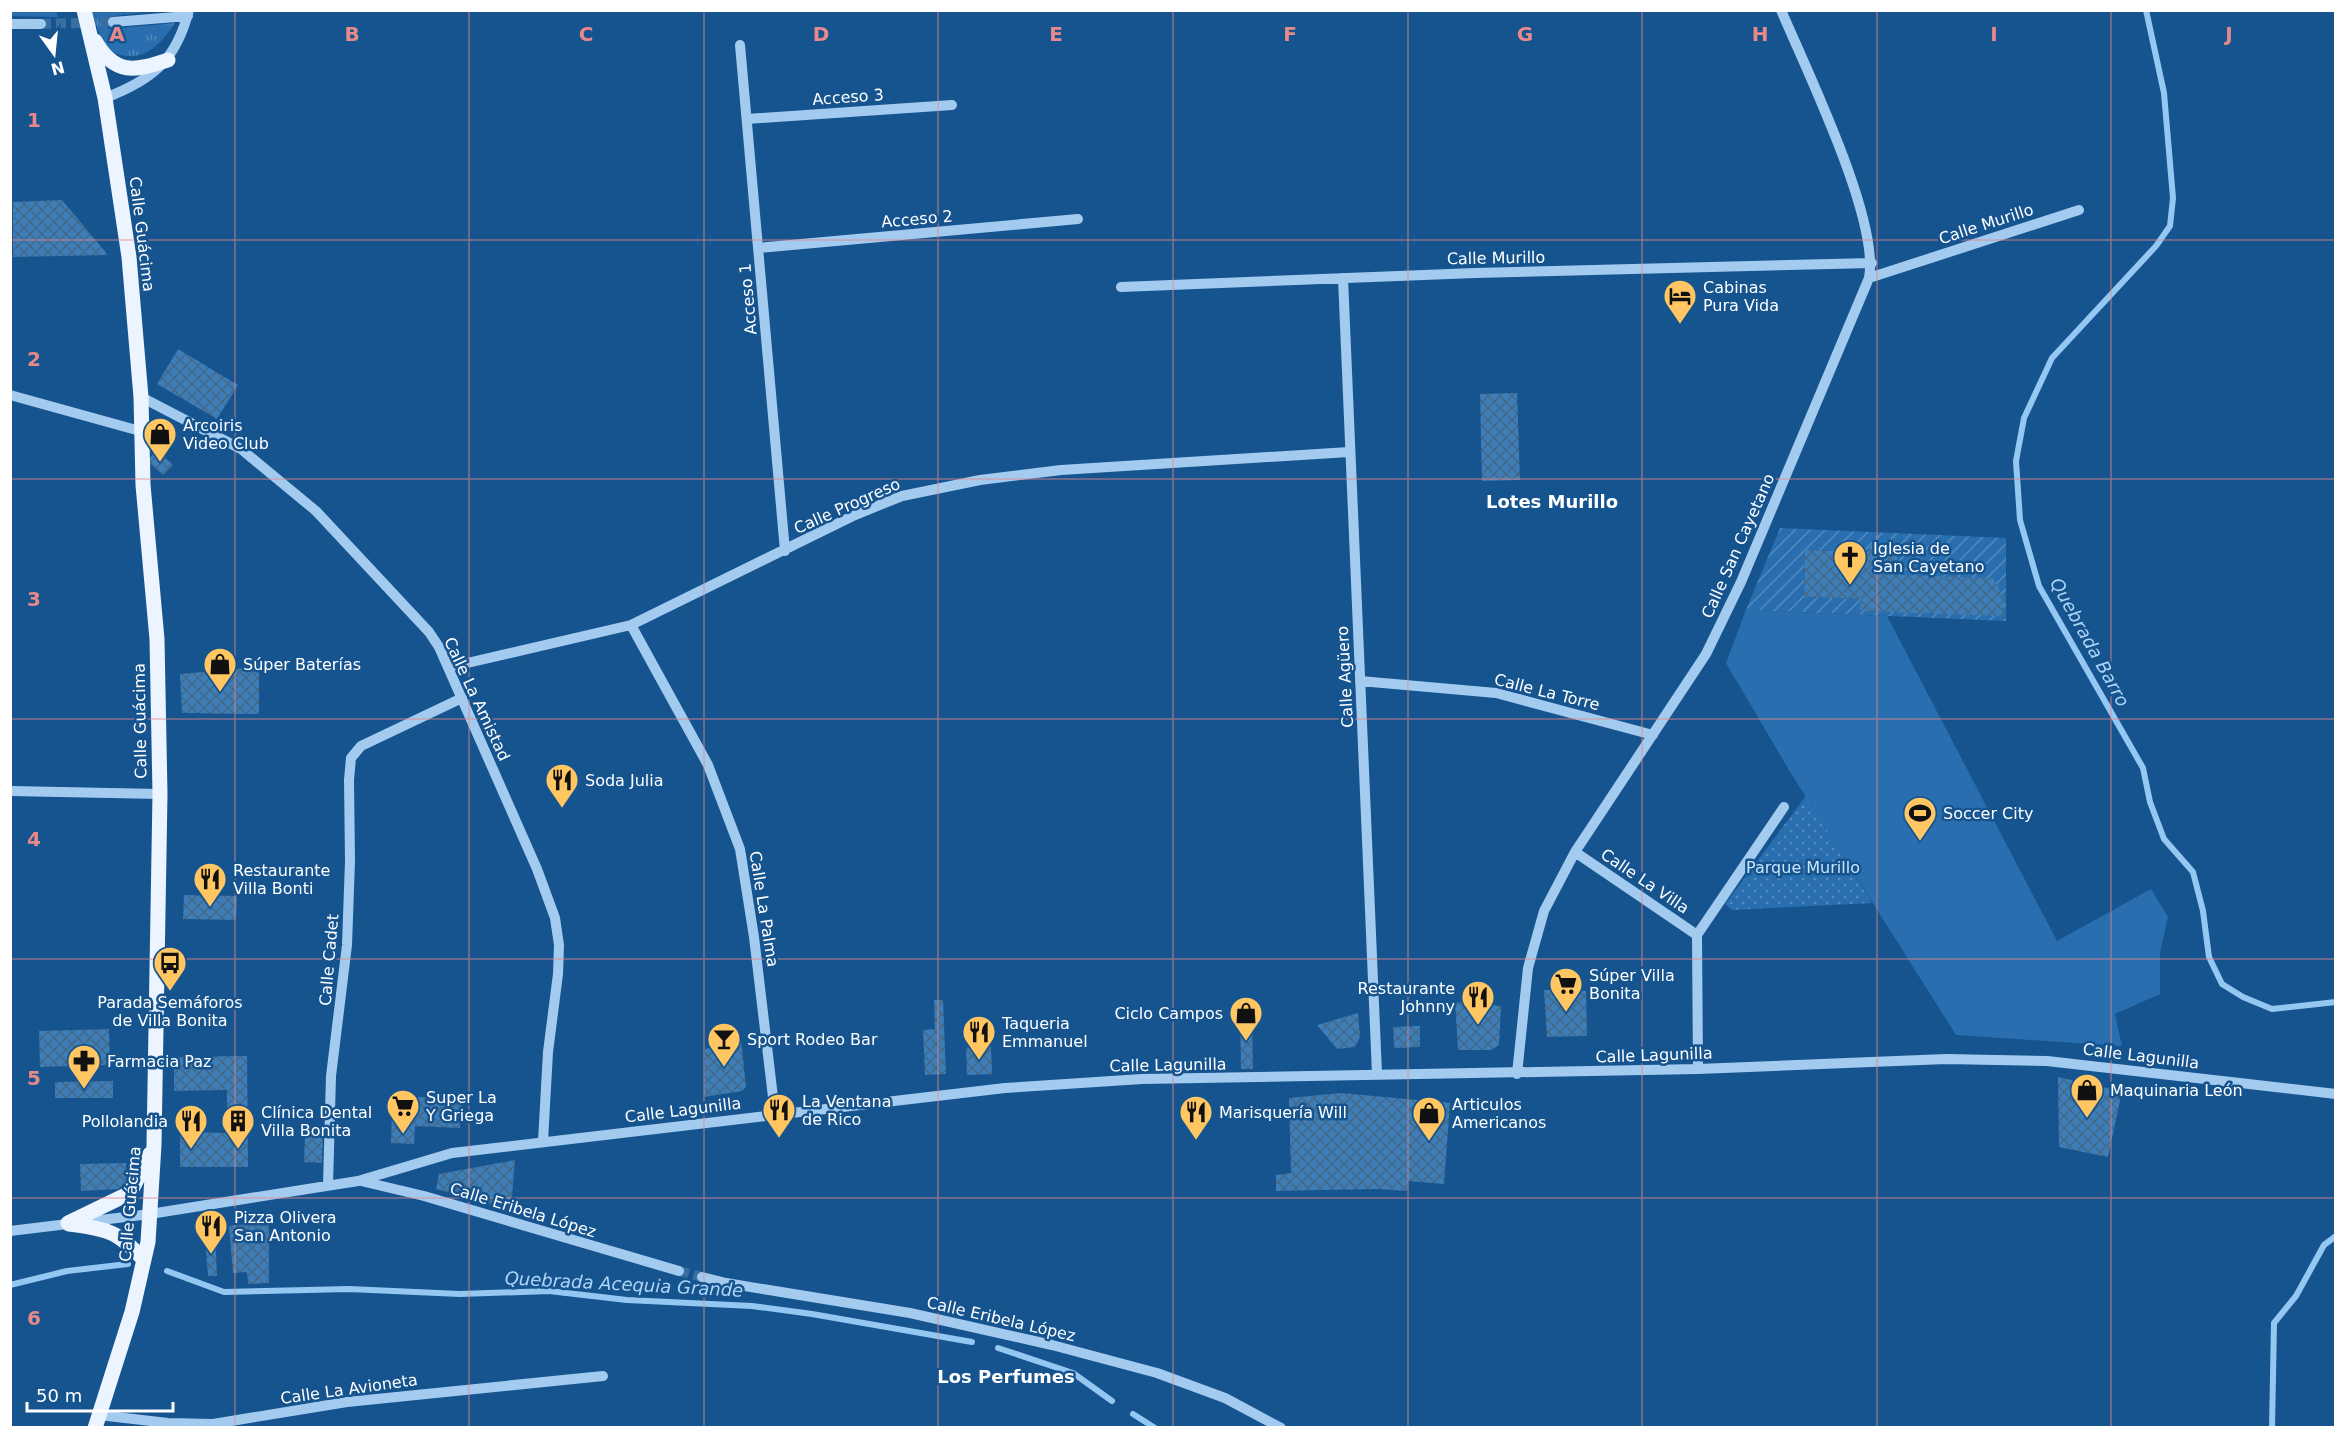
<svg xmlns="http://www.w3.org/2000/svg" width="2346" height="1438" viewBox="0 0 2346 1438" font-family="'DejaVu Sans',sans-serif">
<style>
.grass{fill:url(#grass-tufts)}
.park{fill:url(#park-dots)}
.garden{fill:url(#garden-furrows);fill-rule:evenodd}
.pitch{fill:#296eae}
.lines{fill:none;stroke-linecap:round;stroke-linejoin:round}
.stream{stroke:#95c7f3;stroke-width:6}
.building{fill:url(#building-cross-hatch)}
.minor-tunnel{stroke:#396ea0;stroke-width:10;stroke-dasharray:10 5;stroke-linecap:butt}
.minor{stroke:#a3cbf0;stroke-width:10}
.major{stroke:#ebf4ff;stroke-width:15}
.grid{fill:none;stroke:#e88989;stroke-width:1.5;stroke-opacity:0.55}
.labels{text-anchor:middle;dominant-baseline:central;stroke-width:5;stroke-linejoin:round;paint-order:stroke}
.street-label{font-size:16px;fill:#fff;stroke:#16548f}
.poi-label{font-size:16px;fill:#fff;stroke:#16548f;text-anchor:start}
.park-label{font-size:16px;fill:#c9e4fb;stroke:#16548f}
.neighbourhood-label{font-size:18px;font-weight:bold;fill:#fff;stroke:#16548f}
.water-label{font-size:18px;font-style:italic;fill:#aed5f7;stroke:#16548f}
.grid-label{font-size:20px;text-anchor:middle;font-weight:bold;fill:#e88989;stroke:#16548f;stroke-width:5;stroke-linejoin:round;paint-order:stroke}
</style>
<defs>
<pattern id="grass-tufts" width="24" height="20" patternUnits="userSpaceOnUse" patternTransform="scale(1.5)"><rect width="24" height="20" fill="#296eae"/><path d="M3 7l-1-3M5 7V3M7 7l1-3M15 17l-1-3M17 17v-4M19 17l1-3" fill="none" stroke="#548bbe"/></pattern>
<pattern id="park-dots" width="8" height="8" patternUnits="userSpaceOnUse" patternTransform="scale(1.5)"><rect width="8" height="8" fill="#296eae"/><path d="M2 2h.1M6 6h.1" fill="none" stroke="#548bbe" stroke-width="1.8" stroke-linecap="round"/></pattern>
<pattern id="garden-furrows" width="10" height="10" patternUnits="userSpaceOnUse" patternTransform="scale(1.5)"><rect width="10" height="10" fill="#296eae"/><path d="M-1 1l2-2M0 10L10 0M9 11l2-2" fill="none" stroke="#548bbe"/></pattern>
<pattern id="building-cross-hatch" width="8" height="8" patternUnits="userSpaceOnUse" patternTransform="scale(1.5)"><rect width="8" height="8" fill="#3e7eb8"/><path d="M0 0l8 8M0 8l8-8" fill="none" stroke="#446887"/></pattern>
</defs>
<rect width="100%" height="100%" fill="#16548f"/>
<path class="grass" d="M 56,11 L 58,17 L 11,16 L 11,11 Z
M 91,11 L 154,11 L 114,16 L 107,21 L 108,29 L 175,23 C 156,51 139,66 105,49 Z"/>
<path class="park" d="M 1806,796 L 1872,903 L 1732,910 L 1725,904 Z"/>
<path class="garden" d="M 1780,528 L 2006,538 L 2006,621 L 1746,610 ZM 1869,545 L 1898,546 L 1896,612 L 1861,611 L 1861,599 L 1804,597 L 1805,550 L 1869,552 Z"/>
<path class="pitch" d="M 1746,610 L 1887,616 L 2057,941 L 2151,889 L 2168,917 L 2160,953 L 2160,994 L 2115,1014 L 2122,1046 L 1956,1035 L 1792,775 L 1726,663 Z"/>
<g class="lines">
<path class="stream" d="M 2146,10 L 2164,93 L 2173,198 L 2170,226 L 2156,246 L 2052,358 L 2024,418 L 2016,461 L 2020,520 L 2039,586 L 2143,768 L 2150,802 L 2164,839 L 2193,872 L 2203,911 L 2209,957 L 2222,984 L 2243,997 L 2272,1009 L 2336,1002
M 167,1271 L 224,1292 L 349,1289 L 460,1294 L 549,1291 L 627,1300 L 752,1306 L 812,1314 L 972,1342
M 10,1285 L 67,1271 L 128,1264
M 998,1348 L 1073,1373 L 1112,1401
M 1133,1414 L 1155,1428
M 2272,1428 L 2274,1323 L 2296,1296 L 2324,1245 L 2336,1236"/>
</g>
<path class="building" d="M 62,200 L 108,255 L 13,257 L 13,202 Z
M 178,349 L 238,385 L 217,419 L 157,384 Z
M 1517,393 L 1520,480 L 1482,481 L 1480,394 Z
M 157,450 L 173,465 L 163,475 L 147,461 Z
M 1869,545 L 1898,546 L 1897,575 L 1993,578 L 2005,600 L 2002,616 L 1860,611 L 1861,599 L 1804,597 L 1805,550 L 1869,552 Z
M 259,667 L 259,714 L 182,713 L 180,674 Z
M 184,895 L 237,896 L 236,920 L 183,919 Z
M 1544,990 L 1586,991 L 1587,1036 L 1547,1037 Z
M 934,1000 L 943,1000 L 946,1074 L 925,1075 L 923,1030 L 935,1029 Z
M 1455,1002 L 1501,1006 L 1499,1045 L 1491,1050 L 1458,1050 Z
M 1358,1013 L 1360,1037 L 1355,1047 L 1337,1049 L 1317,1025 Z
M 1252,1014 L 1253,1069 L 1241,1069 L 1240,1016 Z
M 1420,1026 L 1420,1047 L 1394,1048 L 1393,1027 Z
M 109,1029 L 110,1065 L 40,1067 L 39,1031 Z
M 741,1041 L 746,1087 L 742,1091 L 704,1097 L 705,1049 Z
M 991,1047 L 992,1074 L 967,1075 L 966,1048 Z
M 247,1056 L 248,1167 L 180,1167 L 180,1132 L 227,1133 L 227,1090 L 174,1091 L 174,1057 Z
M 2058,1077 L 2122,1091 L 2108,1157 L 2059,1147 Z
M 113,1081 L 113,1098 L 55,1098 L 55,1082 Z
M 1341,1093 L 1450,1103 L 1444,1184 L 1408,1181 L 1407,1191 L 1376,1189 L 1276,1191 L 1276,1175 L 1291,1173 L 1289,1098 Z
M 416,1097 L 462,1099 L 460,1128 L 415,1126 L 414,1144 L 391,1143 L 392,1110 L 416,1111 Z
M 305,1137 L 323,1137 L 322,1163 L 304,1162 Z
M 515,1160 L 511,1209 L 436,1189 L 439,1174 Z
M 126,1163 L 126,1182 L 119,1189 L 81,1191 L 80,1164 Z
M 269,1221 L 269,1283 L 248,1284 L 247,1272 L 233,1273 L 229,1226 Z
M 215,1234 L 217,1276 L 208,1276 L 205,1235 Z"/>
<g class="lines">
<path class="minor-tunnel" d="M 41,24 L 113,22
M 679,1271 L 702,1277"/>
<path class="minor" d="M 113,22 L 188,16
M 10,24 L 41,24
M 740,45 L 785,551
M 105,98 C 152,80 176,61 189,10
M 747,119 L 952,105
M 758,248 L 1078,219
M 1343,278 L 1377,1074
M 1869,278 L 2079,210
M 1121,287 L 1475,273 L 1872,263
M 10,395 L 140,431
M 141,397 L 241,449 L 316,511 L 429,632 L 439,647 L 537,869 L 555,918 L 559,945 L 558,974 L 548,1052 L 543,1141
M 631,625 L 708,765 L 740,849 L 754,937 L 775,1114
M 450,667 L 631,625 L 855,515 L 902,496 L 980,480 L 1061,470 L 1349,452
M 1360,681 L 1496,693 L 1653,735
M 10,791 L 160,794
M 1575,852 L 1697,935
M 1698,1069 L 1697,935 L 1784,807
M 1517,1074 L 1528,968 L 1544,911 L 1575,852 L 1706,654 L 1741,582 L 1869,278 C 1880,220 1806,69 1781,10
M 361,1181 L 424,1196 L 679,1271
M 328,1185 L 331,1076 L 347,945 L 350,861 L 349,780 L 351,758 L 361,746 L 462,698
M 10,1231 L 150,1214 L 358,1181 L 452,1153 L 1005,1088 L 1142,1079 L 1698,1069 L 1946,1059 L 2047,1061 L 2336,1094
M 702,1277 L 726,1283 L 910,1313 L 1052,1345 L 1157,1373 L 1225,1398 L 1281,1428
M 99,1415 L 168,1423 L 213,1424 L 347,1402 L 603,1376"/>
<path class="major" d="M 84,10 L 105,98 L 129,257 L 141,397 L 143,485 L 157,639 L 160,794 L 154,1145 L 148,1242 L 132,1312 L 95,1428
M 95,41 C 115,76 135,71 168,60
M 68,1223 L 130,1193 L 150,1154
M 69,1224 C 109,1230 116,1230 144,1260"/>
</g>
<path class="grid" d="M 235,10 L 235,1428M 469,10 L 469,1428M 704,10 L 704,1428M 938,10 L 938,1428M 1173,10 L 1173,1428M 1408,10 L 1408,1428M 1642,10 L 1642,1428M 1877,10 L 1877,1428M 2111,10 L 2111,1428M 10,240 L 2336,240M 10,479 L 2336,479M 10,719 L 2336,719M 10,959 L 2336,959M 10,1198 L 2336,1198"/>
<defs>
<g id="hotel-pin" transform="scale(1.725)"><path d="M0 17L-7.5 6A9.5 9.5 0 1 1 7.5 6Z" fill="#ffc661" stroke="#16548f"/><path d="M-6-4.5h1.5V1H6V5H4.5V3h-9V5H-6ZM-4 0a1.8 1.8 0 1 1 3.6 0ZM.5 0V-2.5h3Q6-2.5 6 0Z" fill="#111"/></g>
<g id="shop-pin" transform="scale(1.725)"><path d="M0 17L-7.5 6A9.5 9.5 0 1 1 7.5 6Z" fill="#ffc661" stroke="#16548f"/><path d="M-5-2.5h2.3a2.7 3.5 0 0 1 5.4 0H5L5.5 6h-11ZM-1.5-2.5h3a1.5 2.3 0 0 0-3 0Z" fill="#111"/></g>
<g id="church-pin" transform="scale(1.725)"><path d="M0 17L-7.5 6A9.5 9.5 0 1 1 7.5 6Z" fill="#ffc661" stroke="#16548f"/><path d="M-1.2-6h2.4v3.5h3.3v2.4h-3.3V6h-2.4V-.1h-3.3v-2.4h3.3Z" fill="#111"/></g>
<g id="restaurant-pin" transform="scale(1.725)"><path d="M0 17L-7.5 6A9.5 9.5 0 1 1 7.5 6Z" fill="#ffc661" stroke="#16548f"/><path d="M-5-6h1v4h1v-4h1v4h1v-4h1v5L-1.5 .5V6h-2V.5L-5-1ZM5-6V6H3V1.5H1.5Q1.5-4 5-6Z" fill="#111"/></g>
<g id="stadium-pin" transform="scale(1.725)"><path d="M0 17L-7.5 6A9.5 9.5 0 1 1 7.5 6Z" fill="#ffc661" stroke="#16548f"/><path d="M0-5a6.5 5 0 1 0 0 10a6.5 5 0 1 0 0-10ZM-3.5-1.8h7v3.6h-7Z" fill="#111"/></g>
<g id="bus-pin" transform="scale(1.725)"><path d="M0 17L-7.5 6A9.5 9.5 0 1 1 7.5 6Z" fill="#ffc661" stroke="#16548f"/><path d="M-5-6H5V4H4V6H2V4H-2V6H-4V4H-5ZM-3.5-4V0h7V-4ZM-3.5 1.2v1.5H-2V1.2ZM2 1.2v1.5H3.5V1.2Z" fill="#111"/></g>
<g id="supermarket-pin" transform="scale(1.725)"><path d="M0 17L-7.5 6A9.5 9.5 0 1 1 7.5 6Z" fill="#ffc661" stroke="#16548f"/><path d="M-6-5.5h2.5l.6 2H6L4.5 2H-2.5L-4.4-4H-6ZM-1.5 3.2a1.3 1.3 0 1 0 .1 0ZM3 3.2a1.3 1.3 0 1 0 .1 0Z" fill="#111"/></g>
<g id="bar-pin" transform="scale(1.725)"><path d="M0 17L-7.5 6A9.5 9.5 0 1 1 7.5 6Z" fill="#ffc661" stroke="#16548f"/><path d="M-6-5H6L.8 .8V4.5H3.5V6h-7V4.5H-.8V.8Z" fill="#111"/></g>
<g id="pharmacy-pin" transform="scale(1.725)"><path d="M0 17L-7.5 6A9.5 9.5 0 1 1 7.5 6Z" fill="#ffc661" stroke="#16548f"/><path d="M-2-6h4v4h4v4h-4v4h-4v-4h-4v-4h4Z" fill="#111"/></g>
<g id="building-pin" transform="scale(1.725)"><path d="M0 17L-7.5 6A9.5 9.5 0 1 1 7.5 6Z" fill="#ffc661" stroke="#16548f"/><path d="M-4-6H4V6H1V3H-1V6H-4ZM-2.5-4.3h1.7v1.8h-1.7ZM.8-4.3h1.7v1.8H.8ZM-2.5-1h1.7V.8h-1.7ZM.8-1h1.7V.8H.8Z" fill="#111"/></g>
</defs>
<g fill-rule="evenodd">
<use href="#hotel-pin" x="1680" y="296"/>
<use href="#shop-pin" x="160" y="434"/>
<use href="#church-pin" x="1850" y="557"/>
<use href="#shop-pin" x="220" y="664"/>
<use href="#restaurant-pin" x="562" y="780"/>
<use href="#stadium-pin" x="1920" y="813"/>
<use href="#restaurant-pin" x="210" y="879"/>
<use href="#bus-pin" x="170" y="963"/>
<use href="#supermarket-pin" x="1566" y="984"/>
<use href="#restaurant-pin" x="1478" y="997"/>
<use href="#shop-pin" x="1246" y="1013"/>
<use href="#restaurant-pin" x="979" y="1032"/>
<use href="#bar-pin" x="724" y="1039"/>
<use href="#pharmacy-pin" x="84" y="1061"/>
<use href="#shop-pin" x="2087" y="1090"/>
<use href="#supermarket-pin" x="403" y="1106"/>
<use href="#restaurant-pin" x="779" y="1110"/>
<use href="#restaurant-pin" x="1196" y="1112"/>
<use href="#shop-pin" x="1429" y="1113"/>
<use href="#restaurant-pin" x="191" y="1121"/>
<use href="#building-pin" x="238" y="1121"/>
<use href="#restaurant-pin" x="211" y="1226"/>
</g>
<g class="labels">
<g class="street-label">
<text transform="translate(848 97) rotate(-4)">Acceso 3</text>
<text transform="translate(917 219) rotate(-5)">Acceso 2</text>
<text transform="translate(1986 224) rotate(-18)">Calle Murillo</text>
<text transform="translate(142 234) rotate(83)">Calle Guácima</text>
<text transform="translate(1496 258) rotate(-1)">Calle Murillo</text>
<text transform="translate(748 299) rotate(-95)">Acceso 1</text>
<text transform="translate(847 506) rotate(-24)">Calle Progreso</text>
<text transform="translate(1738 546) rotate(-66)">Calle San Cayetano</text>
<text transform="translate(1345 677) rotate(-93)">Calle Agüero</text>
<text transform="translate(1547 692) rotate(14)">Calle La Torre</text>
<text transform="translate(477 699) rotate(65)">Calle La Amistad</text>
<text transform="translate(140 721) rotate(-91)">Calle Guácima</text>
<text transform="translate(1645 881) rotate(34)">Calle La Villa</text>
<text transform="translate(764 909) rotate(81)">Calle La Palma</text>
<text transform="translate(329 960) rotate(-85)">Calle Cadet</text>
<text transform="translate(1654 1055) rotate(-2)">Calle Lagunilla</text>
<text transform="translate(2141 1056) rotate(7)">Calle Lagunilla</text>
<text transform="translate(1168 1065) rotate(-1)">Calle Lagunilla</text>
<text transform="translate(683 1110) rotate(-7)">Calle Lagunilla</text>
<text transform="translate(130 1204) rotate(-85)">Calle Guácima</text>
<text transform="translate(523 1210) rotate(17)">Calle Eribela López</text>
<text transform="translate(1001 1319) rotate(13)">Calle Eribela López</text>
<text transform="translate(349 1389) rotate(-8)">Calle La Avioneta</text>
</g>
<g class="poi-label">
<text x="1703" y="287">Cabinas<tspan x="1703" dy="18">Pura Vida</tspan></text>
<text x="183" y="425">Arcoiris<tspan x="183" dy="18">Video Club</tspan></text>
<text x="1873" y="548">Iglesia de<tspan x="1873" dy="18">San Cayetano</tspan></text>
<text x="243" y="664">Súper Baterías</text>
<text x="585" y="780">Soda Julia</text>
<text x="1943" y="813">Soccer City</text>
<text x="233" y="870">Restaurante<tspan x="233" dy="18">Villa Bonti</tspan></text>
<text x="1589" y="975">Súper Villa<tspan x="1589" dy="18">Bonita</tspan></text>
<text x="1455" y="988" text-anchor="end">Restaurante<tspan x="1455" dy="18">Johnny</tspan></text>
<text x="170" y="1002" text-anchor="middle">Parada Semáforos<tspan x="170" dy="18">de Villa Bonita</tspan></text>
<text x="1223" y="1013" text-anchor="end">Ciclo Campos</text>
<text x="1002" y="1023">Taqueria<tspan x="1002" dy="18">Emmanuel</tspan></text>
<text x="747" y="1039">Sport Rodeo Bar</text>
<text x="107" y="1061">Farmacia Paz</text>
<text x="2110" y="1090">Maquinaria León</text>
<text x="426" y="1097">Super La<tspan x="426" dy="18">Y Griega</tspan></text>
<text x="802" y="1101">La Ventana<tspan x="802" dy="18">de Rico</tspan></text>
<text x="1452" y="1104">Articulos<tspan x="1452" dy="18">Americanos</tspan></text>
<text x="261" y="1112">Clínica Dental<tspan x="261" dy="18">Villa Bonita</tspan></text>
<text x="1219" y="1112">Marisquería Will</text>
<text x="168" y="1121" text-anchor="end">Pollolandia</text>
<text x="234" y="1217">Pizza Olivera<tspan x="234" dy="18">San Antonio</tspan></text>
</g>
<g class="park-label">
<text x="1803" y="867">Parque Murillo</text>
</g>
<g class="neighbourhood-label">
<text x="1552" y="501">Lotes Murillo</text>
<text x="1006" y="1376">Los Perfumes</text>
</g>
<g class="water-label">
<text transform="translate(2090 642) rotate(61)">Quebrada Barro</text>
<text transform="translate(624 1284) rotate(3)">Quebrada Acequia Grande</text>
</g>
</g>
<g class="grid-label">
<text x="117" y="41">A</text>
<text x="352" y="41">B</text>
<text x="586" y="41">C</text>
<text x="821" y="41">D</text>
<text x="1056" y="41">E</text>
<text x="1290" y="41">F</text>
<text x="1525" y="41">G</text>
<text x="1760" y="41">H</text>
<text x="1994" y="41">I</text>
<text x="2229" y="41">J</text>
<text x="34" y="127">1</text>
<text x="34" y="366">2</text>
<text x="34" y="606">3</text>
<text x="34" y="846">4</text>
<text x="34" y="1085">5</text>
<text x="34" y="1325">6</text>
</g>
<rect width="2346" height="1438" fill="none" stroke="#ffffff" stroke-width="24"/>
<g transform="translate(54 54) rotate(165)" stroke="#16548f" stroke-width="4.5" paint-order="stroke">
<path d="M0-4.5L10 22L0 15L-10 22Z" fill="#ffffff"/>
<text y="-9" font-size="16" font-weight="bold" text-anchor="middle" fill="#ffffff">N</text>
</g>
<path d="M27 1402v9h146v-9" fill="none" stroke="#ffffff" stroke-width="3"/>
<text x="36" y="1402" font-size="18" fill="#ffffff" stroke="#16548f" stroke-width="4.5" paint-order="stroke">50 m</text>
</svg>
